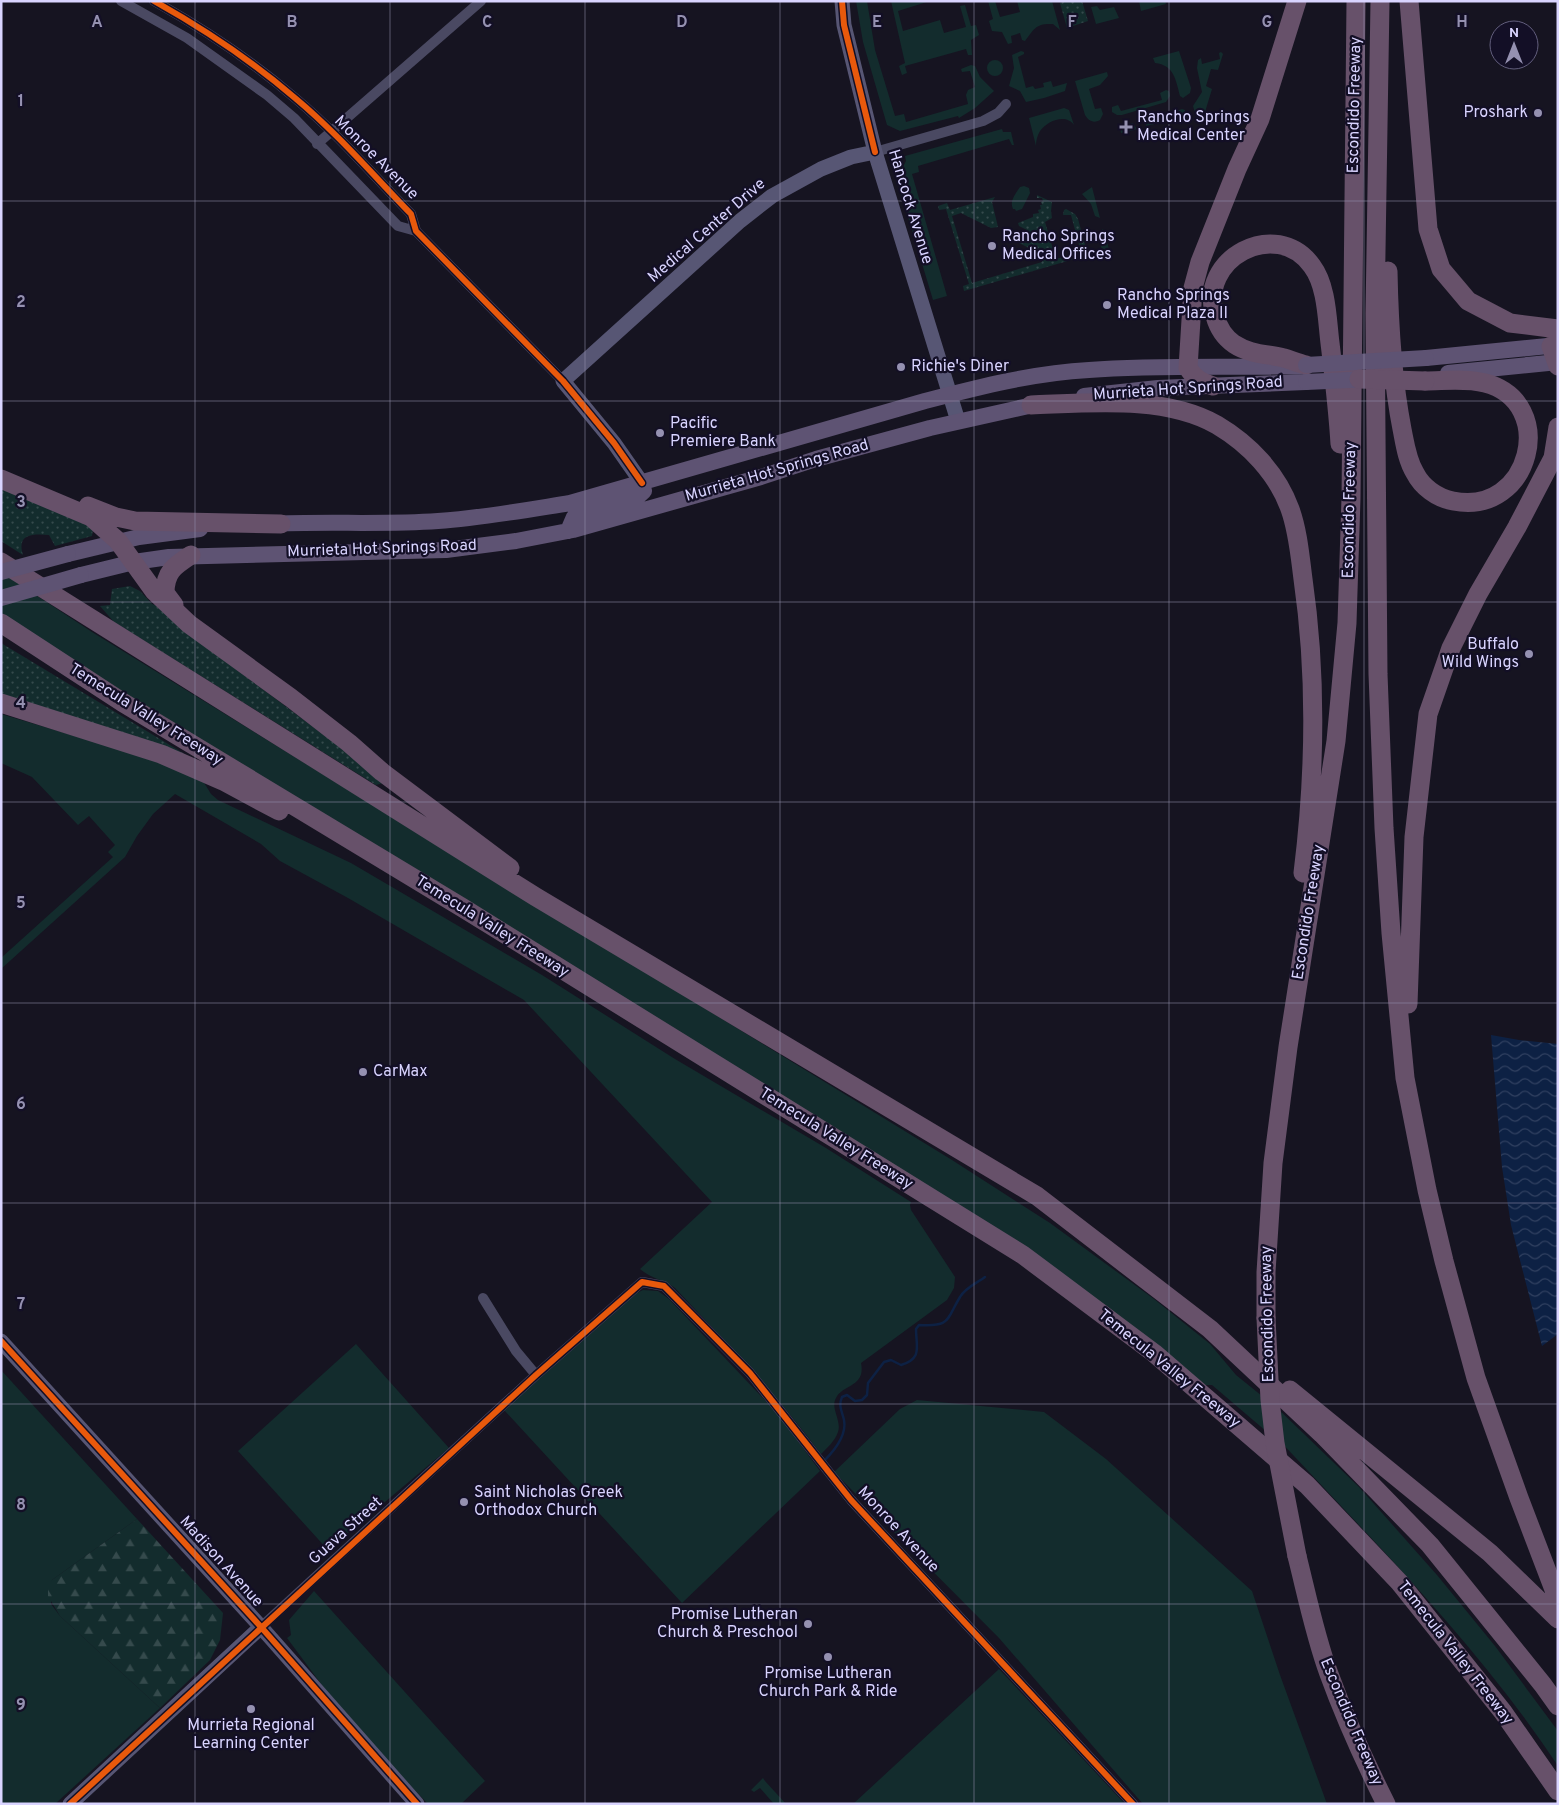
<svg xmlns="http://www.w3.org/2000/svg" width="1559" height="1805" viewBox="0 0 1559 1805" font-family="Overpass,sans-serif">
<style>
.grass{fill:#132c2d}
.forest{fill:url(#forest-firs)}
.park{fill:url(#park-dots)}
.water{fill:url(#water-waves)}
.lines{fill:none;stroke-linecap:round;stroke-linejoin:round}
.stream{stroke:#0d2144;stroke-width:2.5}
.street{stroke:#4a4962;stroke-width:10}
.secondary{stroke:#575674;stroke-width:15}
.primary{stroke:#5e5373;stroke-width:16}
.highway{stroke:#67516a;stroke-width:19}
.primary-bridge{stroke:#5e5373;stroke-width:16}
.highway-bridge{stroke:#67516a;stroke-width:19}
.cycleway-casing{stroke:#130f26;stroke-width:9}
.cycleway{stroke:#e8590c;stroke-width:6}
.grid{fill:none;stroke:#9591b1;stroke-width:1;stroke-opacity:0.55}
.poi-dot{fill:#9591b1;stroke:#130f26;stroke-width:2}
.labels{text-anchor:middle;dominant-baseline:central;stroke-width:4.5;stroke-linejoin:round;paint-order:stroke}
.street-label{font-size:16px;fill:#d9d4ff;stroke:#130f26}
.poi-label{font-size:16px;fill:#d9d4ff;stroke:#130f26;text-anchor:start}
.grid-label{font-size:16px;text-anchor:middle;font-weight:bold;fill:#9591b1;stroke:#130f26;stroke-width:4.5;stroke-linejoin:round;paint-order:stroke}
</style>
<defs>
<pattern id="forest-firs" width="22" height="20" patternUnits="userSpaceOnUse" patternTransform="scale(1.25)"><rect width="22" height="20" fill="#132c2d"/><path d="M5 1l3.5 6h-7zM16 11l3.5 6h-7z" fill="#354a4c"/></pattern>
<pattern id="park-dots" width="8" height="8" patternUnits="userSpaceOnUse" patternTransform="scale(1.25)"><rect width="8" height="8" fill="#132c2d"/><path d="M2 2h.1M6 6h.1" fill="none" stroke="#354a4c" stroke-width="1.8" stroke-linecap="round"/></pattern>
<pattern id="water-waves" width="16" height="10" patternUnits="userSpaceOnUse" patternTransform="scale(1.25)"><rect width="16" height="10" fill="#0d2144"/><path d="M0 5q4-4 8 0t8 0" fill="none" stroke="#304060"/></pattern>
</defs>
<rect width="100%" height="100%" fill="#161421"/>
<path class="grass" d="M 856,1 L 867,1 L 875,50 L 895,116 L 904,114 L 906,122 L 968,104 L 966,95 L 968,90 L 975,87 L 970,71 L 962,72 L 961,69 L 971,65 L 975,66 L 980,77 L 994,91 L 975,108 L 959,118 L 958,116 L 900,131 L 887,125 L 863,42 Z
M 891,1 L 930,1 L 898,11 L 903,31 L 940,20 L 944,33 L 966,27 L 960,6 L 965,5 L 971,26 L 976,25 L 979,35 L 971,40 L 972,55 L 968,55 L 966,49 L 905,66 L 907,73 L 902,75 L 899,66 L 905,63 Z
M 988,1 L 995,1 L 1000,17 L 1020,12 L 1017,1 L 1052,1 L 1060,30 L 1053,24 C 1036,23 1034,29 1025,41 L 1022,40 L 1020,33 L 1011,36 L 1012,43 L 1008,44 L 1002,32 L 992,31 L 989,21 L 993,19 Z
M 1139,1 L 1165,1 L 1166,4 L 1141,11 Z
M 1097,6 L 1100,10 L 1114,7 L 1119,18 L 1096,24 L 1091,7 Z
M 1021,51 L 1024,52 L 1024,54 L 1018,57 L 1026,88 L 1033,86 L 1035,89 L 1044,87 L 1043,83 L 1051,81 L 1053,87 L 1067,83 L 1065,91 L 1044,98 L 1026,102 L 1020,91 L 1009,86 L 1014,68 L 1012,55 Z
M 1179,51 L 1191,88 L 1190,93 L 1183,98 L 1180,96 C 1176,80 1174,65 1155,63 L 1153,58 Z
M 1221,52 L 1223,54 L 1218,70 L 1211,69 L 1206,86 L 1212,89 L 1202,122 L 1198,123 L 1193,106 L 1202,92 L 1197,68 L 1198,60 L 1201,58 L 1202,64 L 1220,59 L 1219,53 Z
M987 68a8 8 0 1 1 16 0a8 8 0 1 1-16 0Z
M 1107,72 L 1108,76 L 1100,85 L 1089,89 L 1095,109 L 1101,108 L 1103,114 L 1100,120 C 1093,124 1088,120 1085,115 L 1075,81 Z
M 1166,90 L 1169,91 L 1170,96 L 1166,102 L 1122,115 L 1117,115 L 1112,112 L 1112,107 L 1118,105 L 1121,111 L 1162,100 L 1160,93 Z
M 1064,108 L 1069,110 L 1074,125 C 1066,113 1047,121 1040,131 C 1037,136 1036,141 1036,146 L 1029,118 Z
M 1182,109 L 1185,110 L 1186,114 L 1184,116 L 1170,119 L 1170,113 Z
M 1158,116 L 1160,117 L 1159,123 L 1146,126 L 1145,120 Z
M 1133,123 L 1136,128 L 1135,130 L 1121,133 L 1120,127 Z
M 1002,129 L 1003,132 L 1011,132 L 1014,145 L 1012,145 L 1009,139 L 918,166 L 919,172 L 912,174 L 947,296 L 933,300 L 895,174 L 900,173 L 906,161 L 905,156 Z
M 1024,186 L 1029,188 L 1030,193 L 1022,209 L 1016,211 L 1015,209 L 1013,209 C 1009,201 1016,193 1020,187 Z
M 1092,187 L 1100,218 L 1095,216 L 1091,204 L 1082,194 Z
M 1103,229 L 1109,249 L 1102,251 L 1098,234 Z
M 1,572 L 92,632 L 233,719 L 952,1160 L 1050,1223 L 1154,1299 L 1210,1344 L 1236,1375 L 1267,1400 L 1274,1438 L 1212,1385 L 1205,1385 L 1180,1365 L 1,615 Z
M 1,714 L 152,759 L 203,781 L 211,794 L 218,800 L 351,863 L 542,975 L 675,1059 L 826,1148 L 911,1202 L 910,1205 L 911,1210 L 955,1277 L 954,1288 L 947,1300 L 861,1363 C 866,1387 843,1384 836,1398 C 830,1408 842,1421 838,1432 C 835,1441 827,1448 821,1454 C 777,1395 726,1342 675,1288 C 664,1280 650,1278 640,1269 L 712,1202 L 524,1000 L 348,898 L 280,861 L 261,844 L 175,794 L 153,814 L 137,836 L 125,857 L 1,969 L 1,958 L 113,857 L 108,852 L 115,845 L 89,816 L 78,825 L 32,777 L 1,763 Z
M 643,1290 L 658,1291 L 669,1299 L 778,1414 L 820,1471 L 682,1603 L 504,1410 L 635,1294 Z
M 356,1344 L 449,1448 L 328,1550 L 238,1451 Z
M 1,1370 L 137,1519 L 52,1580 L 51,1604 L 60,1616 L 160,1708 L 55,1804 L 1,1804 Z
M 917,1400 L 1044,1412 L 1106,1459 L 1252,1591 L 1280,1675 L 1327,1804 L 1143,1804 L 999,1638 L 834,1472 L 900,1409 Z
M 1274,1405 L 1359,1487 L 1437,1575 L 1495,1646 L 1558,1731 L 1558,1766 C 1478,1645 1376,1544 1278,1439 Z
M 314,1591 L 485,1781 L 461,1804 L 428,1804 L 399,1774 L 336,1704 L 287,1638 L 291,1635 L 289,1620 Z
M 999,1669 L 1125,1804 L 853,1804 Z
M 763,1778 L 765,1781 L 786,1804 L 774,1804 L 760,1788 L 754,1792 L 751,1790 Z"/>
<path class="forest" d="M 137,1519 L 223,1613 L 220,1640 L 210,1660 L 160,1708 L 60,1616 L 48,1596 L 48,1590 L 52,1580 Z"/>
<path class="park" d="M 1066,1 L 1082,1 L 1088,21 L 1067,28 L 1060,3 Z
M 1037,195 L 1052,202 L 1051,211 L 1052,218 L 1045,222 L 1056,259 L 1081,252 L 1071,215 L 1063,215 L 1064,210 L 1066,209 L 1075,214 L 1078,219 L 1088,255 L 964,291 L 963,286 L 969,284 L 946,209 L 939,210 L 938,206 L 947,203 L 950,210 L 995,197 L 992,202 L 998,227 L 991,228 L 961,213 L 952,216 L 972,283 L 1042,262 L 1041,254 L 1009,238 L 1006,229 L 1023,238 L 1027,230 L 1019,226 L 1018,223 L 1033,217 L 1033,214 L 1039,213 L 1038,210 L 1041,209 L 1040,205 L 1042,205 L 1041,202 L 1043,201 L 1042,198 L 1037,198 Z
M 1,487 L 93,528 L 92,536 L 55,546 L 49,535 C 34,534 16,533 23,555 L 1,541 Z
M 130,586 L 140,591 L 152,604 L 155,605 L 221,658 L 384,780 L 383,783 L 376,785 L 114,622 L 100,606 L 110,605 L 112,589 Z
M 1,643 L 188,756 L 1,700 Z"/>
<path class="water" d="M 1491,1035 L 1519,1040 L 1558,1044 L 1558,1334 L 1542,1346 L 1511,1225 L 1502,1167 Z"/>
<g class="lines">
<path class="stream" d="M 824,1461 C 834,1451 847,1435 844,1420 C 842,1411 838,1406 842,1397 L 847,1395 L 855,1401 L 862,1400 L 867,1395 L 868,1383 L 884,1362 L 891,1360 L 901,1365 C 923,1358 916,1347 916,1329 L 919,1325 C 951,1327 946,1320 960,1297 C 965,1288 977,1283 985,1277"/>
<path class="street" d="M 121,1 L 187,38 L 267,95 L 294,118 L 398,226 L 416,231
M 154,1 C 204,29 252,61 295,98 C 337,133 373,175 411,214 L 416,231 L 563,381
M 317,144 L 481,1
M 875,152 L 983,121 L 998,113 L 1006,104
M 483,1298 L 516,1351 L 536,1375
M 261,1627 L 536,1375 L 642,1282 L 664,1286 L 750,1373 L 851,1500 L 1133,1804"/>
<path class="secondary" d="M 842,1 L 844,25 L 875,152 L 958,421
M 642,483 L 614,443 L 563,381 L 740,221 L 772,196 L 821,169 L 851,157 L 875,152
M 1,1341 L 261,1627 L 417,1804
M 70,1804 L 261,1627"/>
<path class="primary" d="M 1426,358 L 1558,345
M 1448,373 L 1558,362
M 1084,396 L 1158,388 L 1306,382
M 269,524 C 325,521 382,525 438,521 C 482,518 526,510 570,503 L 925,401 C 979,387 1033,373 1089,370 C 1159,365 1230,368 1301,366
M 568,531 L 574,517 L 633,501 L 644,491 L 642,483
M 68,554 L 139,537 L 200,529
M 81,575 L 134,562 L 169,557 L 446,550 L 516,541 L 573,530 L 761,477 L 816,459 L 930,428 L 1042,403"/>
<path class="highway" d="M 1380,1 L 1375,314 L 1378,674 L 1384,828 L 1391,933 L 1405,1078 L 1427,1190 L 1444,1261 L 1476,1378 L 1519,1498 L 1558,1600
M 1409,1 L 1428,229 L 1441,269 L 1468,301 L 1510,323 L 1558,329
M 1388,271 C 1389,324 1392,378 1402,429 C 1405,444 1407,460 1415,473 C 1422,487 1437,498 1453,501 C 1531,517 1559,402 1485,383 C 1466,378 1444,381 1425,381
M 1551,346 L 1558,366
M 1306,365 C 1298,363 1291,360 1284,358 C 1267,354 1249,354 1234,344 C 1224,337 1218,327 1215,316 C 1197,259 1276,216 1312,266 C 1327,286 1327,319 1330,343 C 1334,377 1338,410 1340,444
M 1213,386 C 1201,382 1195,379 1188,368 L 1193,288 L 1200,262 L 1237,169 L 1260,119 L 1297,1
M 1031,405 C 1089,403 1165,395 1217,425 C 1249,444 1277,473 1290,509 C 1298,531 1300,556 1303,579 C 1317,676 1315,776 1303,873
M 1,479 L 91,517 L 118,541 L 154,591 L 189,624 L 291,698 L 349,743 L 382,772 L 510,868
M 88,506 L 116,517 L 135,521 L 281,524
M 1,562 L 536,897 L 1037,1196 L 1210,1329 L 1322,1434 L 1430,1545 L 1543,1685 L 1558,1706
M 174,605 L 165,593 C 165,572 174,566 191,555
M 1,623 L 122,702 L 463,908 L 1023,1255 L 1154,1353 L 1307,1485 L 1400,1583 L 1503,1712 L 1558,1791
M 1,703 L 161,754 L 223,781 L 279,811
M 1408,1004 L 1414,837 L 1428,714 L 1451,648 L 1478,594 L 1517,527 L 1553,458 L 1558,427
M 1266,1318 L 1266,1272 L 1273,1163 L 1288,1047 L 1336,741 L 1347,623 L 1351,498 L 1356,1
M 1290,1390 L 1490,1553 L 1558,1619
M 1297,1556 C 1307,1596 1315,1636 1329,1674 C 1345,1718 1365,1762 1386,1804"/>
<path class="primary-bridge" d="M 1306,365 L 1426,358
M 1306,382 L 1371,379
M 1,572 L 68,554
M 1,598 L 81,575"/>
<path class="highway-bridge" d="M 1359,379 L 1425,381
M 1266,1318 L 1270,1400 L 1275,1443 L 1297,1556"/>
<g class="cycleway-casing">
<path id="cycleway" d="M 154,1 C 204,29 252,61 295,98 C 337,133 373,175 411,214 L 416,231 L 563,381 L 614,443 L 642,483
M 842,1 L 844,25 L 875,152
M 1,1341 L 261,1627 L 417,1804
M 70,1804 L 536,1375 L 642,1282 L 664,1286 L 750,1373 L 851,1500 L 1133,1804"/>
</g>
<use href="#cycleway" class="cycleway"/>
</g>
<path class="grid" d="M 195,1 L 195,1804M 390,1 L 390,1804M 585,1 L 585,1804M 780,1 L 780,1804M 974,1 L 974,1804M 1169,1 L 1169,1804M 1364,1 L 1364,1804M 1,201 L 1558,201M 1,401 L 1558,401M 1,602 L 1558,602M 1,802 L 1558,802M 1,1003 L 1558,1003M 1,1203 L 1558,1203M 1,1404 L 1558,1404M 1,1604 L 1558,1604"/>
<g class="poi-dot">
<circle cx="1538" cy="113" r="5"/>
<path d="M1123.5 119.5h5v5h5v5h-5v5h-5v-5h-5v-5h5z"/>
<circle cx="992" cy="246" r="5"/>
<circle cx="1107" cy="305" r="5"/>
<circle cx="901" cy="367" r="5"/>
<circle cx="660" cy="433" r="5"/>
<circle cx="1529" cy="654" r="5"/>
<circle cx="363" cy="1072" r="5"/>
<circle cx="464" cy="1502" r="5"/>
<circle cx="808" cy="1624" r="5"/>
<circle cx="828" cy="1657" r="5"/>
<circle cx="251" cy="1709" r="5"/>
</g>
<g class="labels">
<g class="street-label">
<text transform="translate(1355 105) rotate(-89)">Escondido Freeway</text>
<text transform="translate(376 158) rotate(45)">Monroe Avenue</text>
<text transform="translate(910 207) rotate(73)">Hancock Avenue</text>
<text transform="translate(707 231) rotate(-41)">Medical Center Drive</text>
<text transform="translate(1188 389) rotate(-4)">Murrieta Hot Springs Road</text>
<text transform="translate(777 471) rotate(-16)">Murrieta Hot Springs Road</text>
<text transform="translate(1350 510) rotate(-89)">Escondido Freeway</text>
<text transform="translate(382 549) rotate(-2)">Murrieta Hot Springs Road</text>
<text transform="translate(146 715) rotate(32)">Temecula Valley Freeway</text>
<text transform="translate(1309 912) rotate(-81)">Escondido Freeway</text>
<text transform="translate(492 927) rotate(32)">Temecula Valley Freeway</text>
<text transform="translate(836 1139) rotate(32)">Temecula Valley Freeway</text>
<text transform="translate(1268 1314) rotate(-91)">Escondido Freeway</text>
<text transform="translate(1169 1369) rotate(39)">Temecula Valley Freeway</text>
<text transform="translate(898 1530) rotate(47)">Monroe Avenue</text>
<text transform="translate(346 1531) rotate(-42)">Guava Street</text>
<text transform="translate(221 1562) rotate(48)">Madison Avenue</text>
<text transform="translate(1455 1653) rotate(52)">Temecula Valley Freeway</text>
<text transform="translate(1351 1722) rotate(67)">Escondido Freeway</text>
</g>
<g class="poi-label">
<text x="1528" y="113" text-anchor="end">Proshark</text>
<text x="1137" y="118">Rancho Springs<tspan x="1137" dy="18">Medical Center</tspan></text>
<text x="1002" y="237">Rancho Springs<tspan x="1002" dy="18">Medical Offices</tspan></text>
<text x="1117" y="296">Rancho Springs<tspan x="1117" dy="18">Medical Plaza II</tspan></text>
<text x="911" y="367">Richie's Diner</text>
<text x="670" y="424">Pacific<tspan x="670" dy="18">Premiere Bank</tspan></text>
<text x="1519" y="645" text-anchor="end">Buffalo<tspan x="1519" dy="18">Wild Wings</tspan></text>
<text x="373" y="1072">CarMax</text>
<text x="474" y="1493">Saint Nicholas Greek<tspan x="474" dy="18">Orthodox Church</tspan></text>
<text x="798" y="1615" text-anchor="end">Promise Lutheran<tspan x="798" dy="18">Church &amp; Preschool</tspan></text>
<text x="828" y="1674" text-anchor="middle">Promise Lutheran<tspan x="828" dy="18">Church Park &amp; Ride</tspan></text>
<text x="251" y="1726" text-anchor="middle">Murrieta Regional<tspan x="251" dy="18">Learning Center</tspan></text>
</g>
</g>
<g class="grid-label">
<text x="97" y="27">A</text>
<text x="292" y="27">B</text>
<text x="487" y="27">C</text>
<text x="682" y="27">D</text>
<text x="877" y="27">E</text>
<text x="1072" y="27">F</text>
<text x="1267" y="27">G</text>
<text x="1462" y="27">H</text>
<text x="21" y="106">1</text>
<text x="21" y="307">2</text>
<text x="21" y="507">3</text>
<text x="21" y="708">4</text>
<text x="21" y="908">5</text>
<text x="21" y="1109">6</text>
<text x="21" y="1309">7</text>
<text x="21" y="1510">8</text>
<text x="21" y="1710">9</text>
</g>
<rect width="1559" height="1805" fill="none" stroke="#d9d4ff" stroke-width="5"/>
<g transform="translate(1514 45)"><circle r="24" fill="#130f26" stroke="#625e7d"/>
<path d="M0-4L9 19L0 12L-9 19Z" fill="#9591b1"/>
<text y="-8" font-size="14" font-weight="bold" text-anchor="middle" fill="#d9d4ff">N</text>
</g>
</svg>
